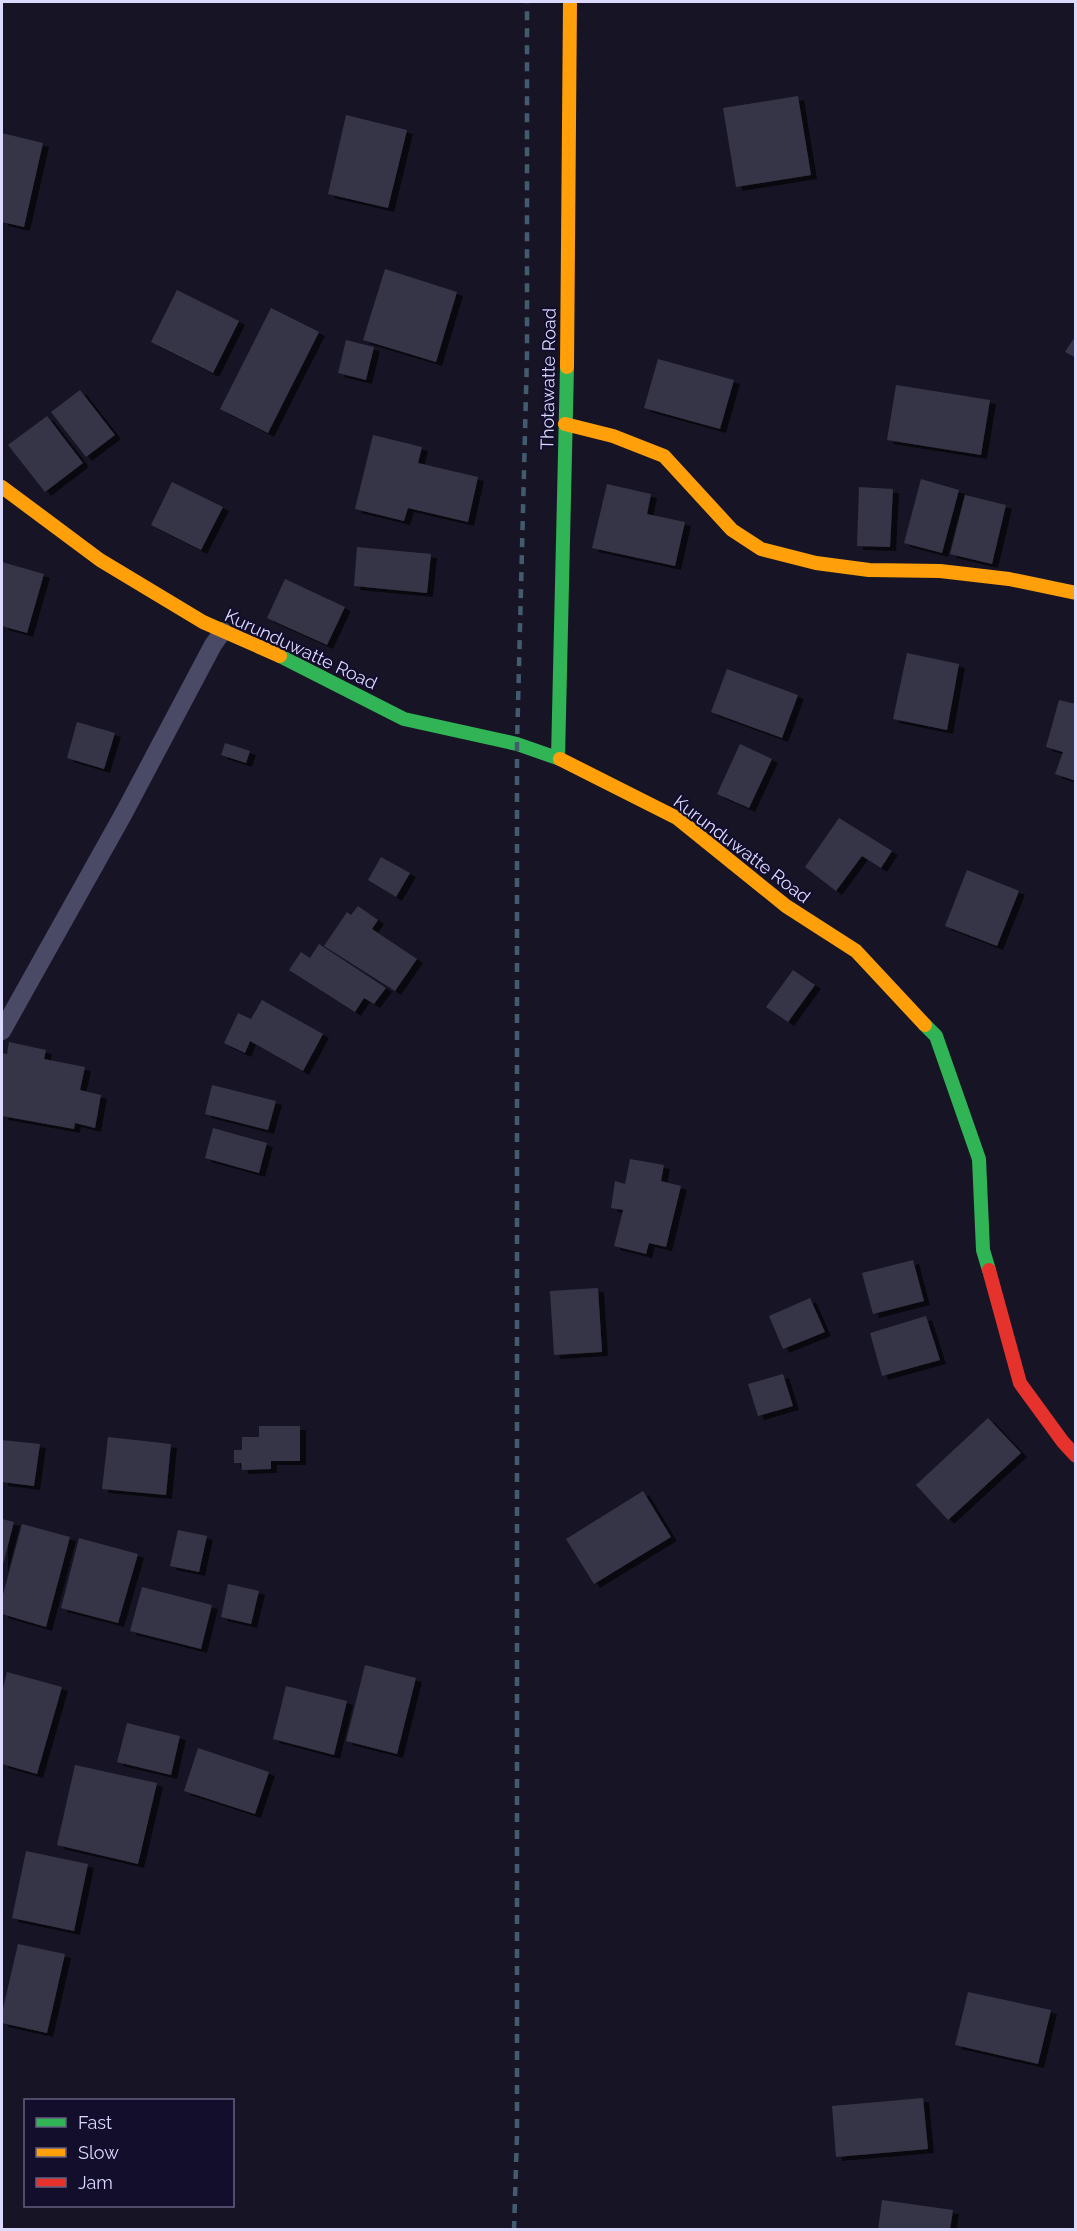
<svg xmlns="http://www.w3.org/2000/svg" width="1077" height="2231" viewBox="0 0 1077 2231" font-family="Raleway,sans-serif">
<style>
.building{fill:#363446;filter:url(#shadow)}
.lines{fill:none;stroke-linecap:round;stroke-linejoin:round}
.lane{stroke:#4a4a66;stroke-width:18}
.fast{stroke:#30b455;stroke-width:14}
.slow{stroke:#ff9f0a;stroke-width:14}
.jam{stroke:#e5322d;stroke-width:14}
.rail{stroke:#435b6e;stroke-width:4.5;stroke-dasharray:9 8;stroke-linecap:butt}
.labels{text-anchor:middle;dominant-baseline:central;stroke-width:4.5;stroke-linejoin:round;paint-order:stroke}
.street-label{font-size:18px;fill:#dcdaff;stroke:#120e2c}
</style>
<defs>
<filter id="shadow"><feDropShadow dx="6" dy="4" stdDeviation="0" flood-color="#0009"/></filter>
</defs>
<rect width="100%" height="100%" fill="#171525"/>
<path class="building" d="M 798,96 L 811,175 L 736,187 L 723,108 Z
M 346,115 L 407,130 L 388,208 L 328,194 Z
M 2,133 L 43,143 L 24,227 L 2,222 Z
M 385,269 L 457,292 L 436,362 L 363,340 Z
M 177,290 L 239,321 L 213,373 L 151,342 Z
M 271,308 L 319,332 L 268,433 L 220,409 Z
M 1076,335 L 1076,358 L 1065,352 Z
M 346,340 L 374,347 L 366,380 L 338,373 Z
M 658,359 L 734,380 L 720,429 L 644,408 Z
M 896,385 L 990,400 L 981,455 L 887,440 Z
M 80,390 L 115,435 L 86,457 L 51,412 Z
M 47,416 L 83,463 L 45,492 L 8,445 Z
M 373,435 L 422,447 L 418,463 L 478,477 L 468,522 L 408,508 L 404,521 L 355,509 Z
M 921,479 L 959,490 L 942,553 L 904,543 Z
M 172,482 L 223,507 L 201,550 L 151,525 Z
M 607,484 L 651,494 L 647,514 L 685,522 L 675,566 L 592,548 Z
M 859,487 L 893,489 L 890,547 L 857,546 Z
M 965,495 L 1006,505 L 992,564 L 950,554 Z
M 357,547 L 431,554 L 427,593 L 354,586 Z
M 2,562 L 44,574 L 27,633 L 2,626 Z
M 285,579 L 345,607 L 327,645 L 267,618 Z
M 907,653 L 959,664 L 947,730 L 893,719 Z
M 727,669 L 798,695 L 782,738 L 711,712 Z
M 1059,700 L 1076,704 L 1076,781 L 1055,774 L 1063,752 L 1046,747 Z
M 77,722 L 115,733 L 104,769 L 67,758 Z
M 225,743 L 250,751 L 246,763 L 221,755 Z
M 740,744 L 772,759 L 749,808 L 717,794 Z
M 839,818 L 892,851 L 881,868 L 862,856 L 836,891 L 805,867 Z
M 381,857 L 410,873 L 396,897 L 368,880 Z
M 967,870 L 1019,891 L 997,946 L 945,926 Z
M 358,906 L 378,920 L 372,929 L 417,959 L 395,991 L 324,946 L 347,912 L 351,915 Z
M 319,944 L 386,988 L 374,1004 L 364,998 L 355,1012 L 289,970 L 301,952 L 310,958 Z
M 793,970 L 815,985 L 788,1022 L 766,1007 Z
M 262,1000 L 323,1034 L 303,1071 L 250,1041 L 245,1053 L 224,1043 L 238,1013 L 251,1019 Z
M 9,1042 L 46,1050 L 44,1059 L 85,1067 L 80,1090 L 101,1095 L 95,1128 L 75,1123 L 74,1129 L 2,1116 L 2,1053 L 7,1054 Z
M 212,1085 L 276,1101 L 268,1130 L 205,1114 Z
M 213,1128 L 267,1143 L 259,1173 L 205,1158 Z
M 630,1159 L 664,1165 L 661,1181 L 681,1186 L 666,1247 L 649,1243 L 646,1254 L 614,1246 L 623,1210 L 611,1208 L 615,1181 L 625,1184 Z
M 913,1260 L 924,1301 L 873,1314 L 862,1273 Z
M 598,1288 L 602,1352 L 554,1355 L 550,1291 Z
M 810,1298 L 825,1332 L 783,1349 L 769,1316 Z
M 926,1316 L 940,1360 L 882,1376 L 870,1333 Z
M 783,1374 L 793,1406 L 758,1416 L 748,1384 Z
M 988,1418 L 1021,1453 L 948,1520 L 916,1485 Z
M 259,1426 L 300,1426 L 300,1461 L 271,1461 L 271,1469 L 242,1470 L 241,1463 L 234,1463 L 234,1450 L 242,1450 L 242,1437 L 259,1437 Z
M 108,1437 L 171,1444 L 166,1495 L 102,1489 Z
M 2,1440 L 40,1444 L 34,1486 L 2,1482 Z
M 643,1491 L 671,1537 L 594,1584 L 566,1539 Z
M 2,1519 L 14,1522 L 2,1568 Z
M 22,1524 L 70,1537 L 46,1627 L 2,1614 L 2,1598 Z
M 178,1530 L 207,1536 L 199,1572 L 170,1566 Z
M 79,1538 L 138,1554 L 118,1623 L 61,1608 Z
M 228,1584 L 259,1591 L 251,1624 L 221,1617 Z
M 142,1587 L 212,1605 L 201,1649 L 130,1631 Z
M 365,1665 L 416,1678 L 397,1754 L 346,1741 Z
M 7,1672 L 62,1687 L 37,1774 L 2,1764 L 2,1692 Z
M 286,1686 L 347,1701 L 334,1755 L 273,1739 Z
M 127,1723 L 180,1736 L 171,1775 L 117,1762 Z
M 198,1748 L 269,1772 L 255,1814 L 184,1791 Z
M 75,1765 L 157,1783 L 138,1864 L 57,1845 Z
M 26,1851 L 88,1864 L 74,1931 L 12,1918 Z
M 18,1944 L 65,1954 L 47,2033 L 2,2023 L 2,2013 Z
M 968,1992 L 1051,2010 L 1038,2064 L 955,2045 Z
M 923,2098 L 928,2149 L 836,2157 L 832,2106 Z
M 882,2200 L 953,2210 L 950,2230 L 878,2230 Z"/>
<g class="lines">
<path class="lane" d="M 2,1031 L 124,813 L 213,645 L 223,631"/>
<path class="fast" d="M 280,656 L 404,719 L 517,744 L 560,759
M 558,758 L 567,367
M 925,1025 L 936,1036 L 979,1159 L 983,1250 L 989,1270"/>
<path class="slow" d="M 567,367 L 570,2
M 565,424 L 613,436 L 664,456 L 732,530 L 761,549 L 816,563 L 869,570 L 940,571 L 1009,579 L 1076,593
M 2,487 L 100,560 L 203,622 L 280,656
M 560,759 L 677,818 L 786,906 L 856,951 L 925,1025"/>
<path class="jam" d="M 989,1270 L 1020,1383 L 1063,1442 L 1076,1456"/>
<path class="rail" d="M 514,2230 L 517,2135 L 517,744 L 527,355 L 527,2"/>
</g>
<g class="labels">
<g class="street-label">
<text transform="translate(548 379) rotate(-89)">Thotawatte Road</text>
<text transform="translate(301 649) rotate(25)">Kurunduwatte Road</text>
<text transform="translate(742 849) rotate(37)">Kurunduwatte Road</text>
</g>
</g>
<rect width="1077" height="2231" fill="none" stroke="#dcdaff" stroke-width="6"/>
<rect x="24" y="2099" width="210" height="108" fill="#120e2c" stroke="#636080" stroke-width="1.5"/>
<rect x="36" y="2118" width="30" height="9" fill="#30b455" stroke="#636080" stroke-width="1.5"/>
<text x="78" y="2129" font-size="18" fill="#dcdaff">Fast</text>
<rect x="36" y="2148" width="30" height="9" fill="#ff9f0a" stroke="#636080" stroke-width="1.5"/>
<text x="78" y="2159" font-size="18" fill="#dcdaff">Slow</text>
<rect x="36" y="2178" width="30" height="9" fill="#e5322d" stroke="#636080" stroke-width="1.5"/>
<text x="78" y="2189" font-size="18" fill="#dcdaff">Jam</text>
</svg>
